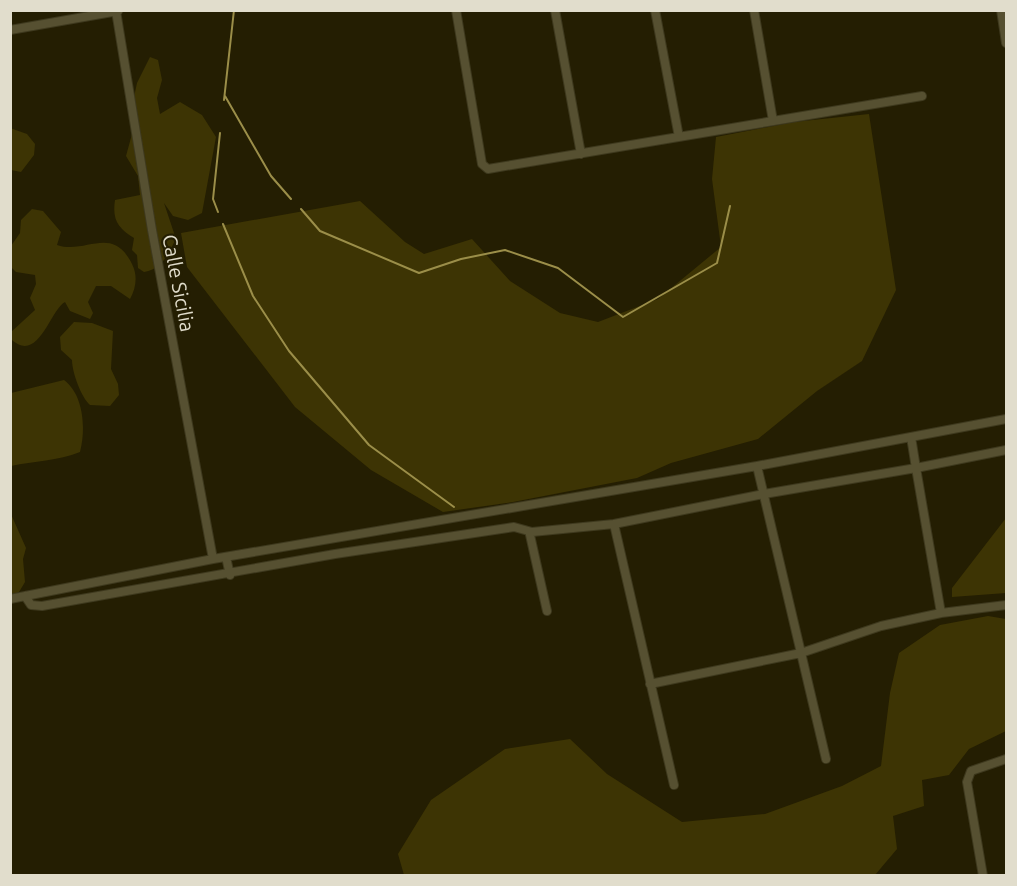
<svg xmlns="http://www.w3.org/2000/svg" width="1017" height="886" viewBox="0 0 1017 886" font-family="Ubuntu,sans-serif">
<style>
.green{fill:#3d3404}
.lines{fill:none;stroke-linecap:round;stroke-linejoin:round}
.stream{stroke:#9b8e49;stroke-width:2}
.street-casing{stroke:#3e391e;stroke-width:10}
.street{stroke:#565031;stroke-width:8}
.labels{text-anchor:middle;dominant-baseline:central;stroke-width:4.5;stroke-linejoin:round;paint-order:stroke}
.street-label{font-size:20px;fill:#e1ddcc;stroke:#241e02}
</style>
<rect width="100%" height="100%" fill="#241e02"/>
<path class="green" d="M 150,57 L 158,60 L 162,80 L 157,98 L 160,114 L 180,102 L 202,115 L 216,137 L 202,213 L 188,220 L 173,216 L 164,203 L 176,239 C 167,255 163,269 144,272 L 138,268 L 137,255 L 132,250 L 134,238 C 118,228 112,220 115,200 L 140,195 L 138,176 L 126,156 L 132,134 L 130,116 L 137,83 Z
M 869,114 L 896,290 L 862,361 L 817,391 L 758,439 L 671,463 L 637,478 L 513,502 L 443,512 L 371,470 L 295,407 L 187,267 L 181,233 L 360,201 L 405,242 L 424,254 L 472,239 L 510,281 L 560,313 L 598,322 L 658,299 L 721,247 L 712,179 L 716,137 L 794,122 Z
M 10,128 L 27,134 L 35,144 L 34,155 L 21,172 L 11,170 Z
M 32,209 L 43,211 L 61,232 L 57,245 C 86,255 112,224 132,264 C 138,276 136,288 130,299 L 111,286 L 96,286 L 88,302 L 93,313 L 90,319 L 70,311 L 65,302 C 50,310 38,365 11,339 L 11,332 L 35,310 L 30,298 L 36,284 L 35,275 L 16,272 L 11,267 L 11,246 L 20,233 L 21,220 Z
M 74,322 L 92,323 L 113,331 L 111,369 L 118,384 L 119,395 L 110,406 L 90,405 C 81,397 72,372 72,360 L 61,350 L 60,337 Z
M 64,380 C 84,395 86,429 80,452 C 58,461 34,461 11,466 L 11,393 Z
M 10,512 L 26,548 L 23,559 L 25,582 L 19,592 L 11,596 Z
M 1006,518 L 1006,593 L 952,597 L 952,588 Z
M 988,616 L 1006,619 L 1006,731 L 969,749 L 949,775 L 922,780 L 924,806 L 893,816 L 897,849 L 875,875 L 404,875 L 398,854 L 431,800 L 505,749 L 570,739 L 607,774 L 682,822 L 765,814 L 842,786 L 881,766 L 890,693 L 899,653 L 940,625 Z"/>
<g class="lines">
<path class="stream" d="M 225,96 L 271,176 L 291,199
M 224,100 L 234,10
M 301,209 L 320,231 L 419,273 L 461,259 L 505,250 L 558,268 L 623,317 L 717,263 L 730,206
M 218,212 L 213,199 L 220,133
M 223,224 L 253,296 L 289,351 L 369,445 L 454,507"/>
<g class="street-casing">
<path id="street" d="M 456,10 L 482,164 L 488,169 L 922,96
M 555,10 L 581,154
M 655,10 L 679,137
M 754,10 L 773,121
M 1001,10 L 1006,43
M 116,11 L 152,230 L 213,559
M 10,30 L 118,11
M 911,437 L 916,468 L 1006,450
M 757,466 L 826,759
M 226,557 L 230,575
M 25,596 L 31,605 L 42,606 L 335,554 L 514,527 L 532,532
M 10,599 L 213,559 L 757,466 L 1006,419
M 547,611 L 530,535 L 532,532 L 614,524
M 941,613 L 1006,605
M 650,684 L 801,653 L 881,626 L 941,613 L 916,468 L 764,494 L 614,524 L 674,785
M 983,876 L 967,782 L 971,771 L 1006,759"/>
</g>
<use href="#street" class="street"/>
</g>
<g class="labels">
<g class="street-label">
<text transform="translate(179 283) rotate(79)">Calle Sicilia</text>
</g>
</g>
<rect width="1017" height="886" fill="none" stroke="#e1ddcc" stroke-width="24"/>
</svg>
